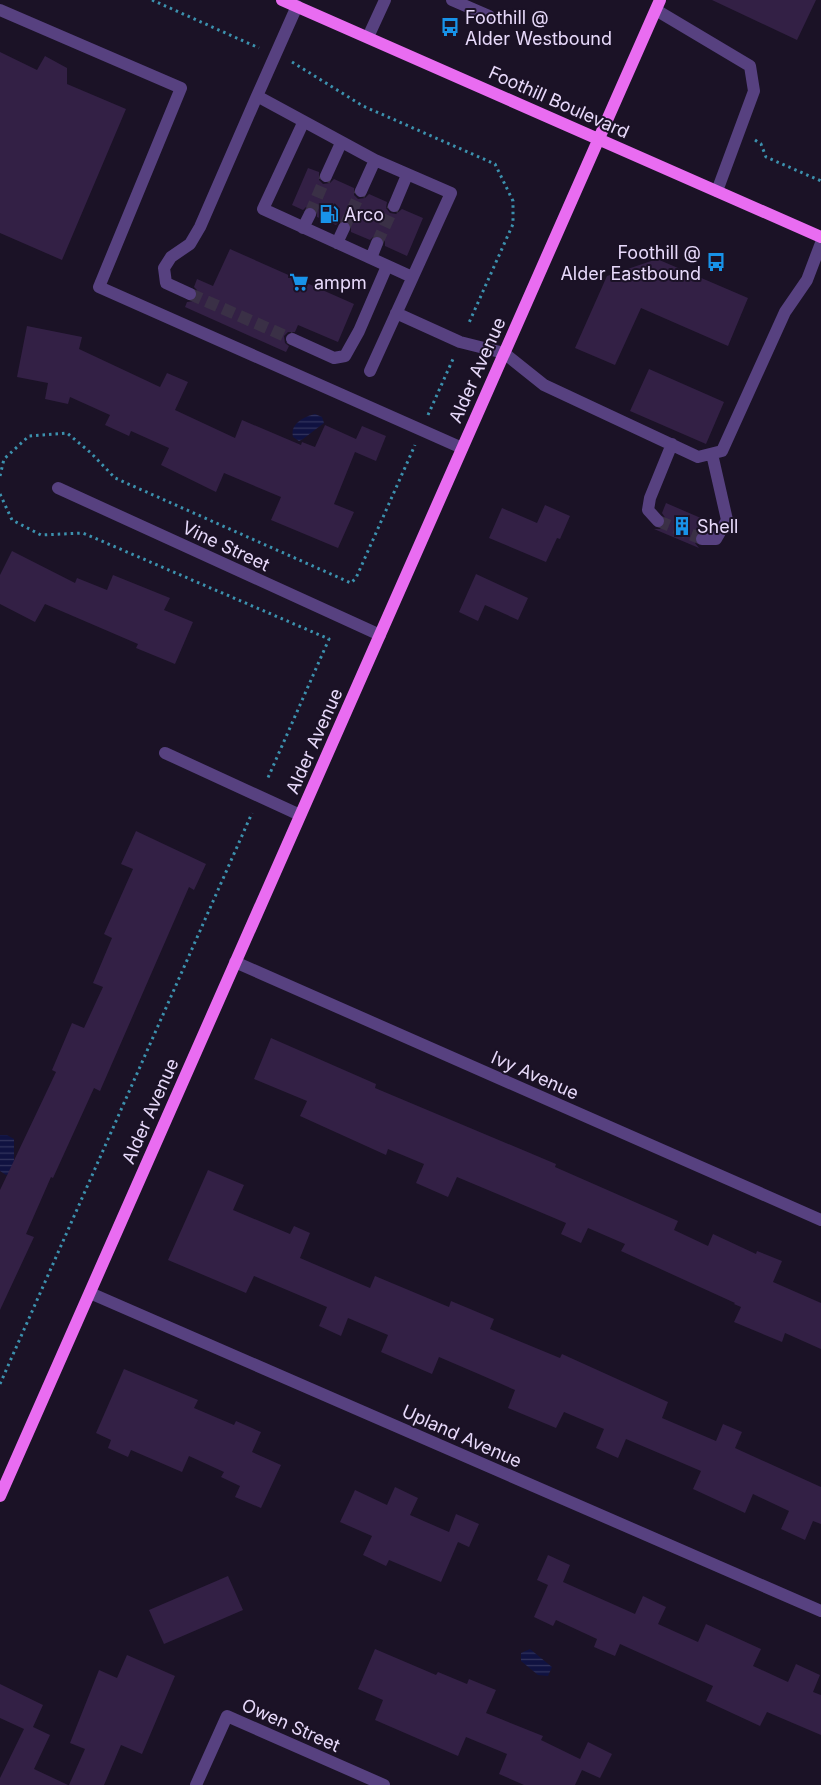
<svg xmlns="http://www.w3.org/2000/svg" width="821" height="1785" viewBox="0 0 821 1785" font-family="Inter,sans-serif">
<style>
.water{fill:url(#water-rules)}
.building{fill:#332045}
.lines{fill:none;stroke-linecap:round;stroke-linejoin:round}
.minor-tunnel{stroke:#3a3046;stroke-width:12;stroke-dasharray:12 6;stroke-linecap:butt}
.path{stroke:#3c91ae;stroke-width:3;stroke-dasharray:2.5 4;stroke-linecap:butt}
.minor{stroke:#574180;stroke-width:12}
.major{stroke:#e96cf1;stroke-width:12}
.labels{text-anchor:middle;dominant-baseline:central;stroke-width:4;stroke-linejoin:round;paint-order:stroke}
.poi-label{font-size:18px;fill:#e8dafb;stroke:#1b1226;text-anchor:start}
.street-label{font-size:18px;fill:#e8dafb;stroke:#1b1226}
</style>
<defs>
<pattern id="water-rules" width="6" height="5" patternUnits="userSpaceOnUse" patternTransform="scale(1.25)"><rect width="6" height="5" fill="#101241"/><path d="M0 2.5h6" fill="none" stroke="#33345d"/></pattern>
</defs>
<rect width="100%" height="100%" fill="#1b1226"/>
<path class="water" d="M 315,414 L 322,417 L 324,423 L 303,439 L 299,441 L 293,437 C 290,424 303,417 315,414 Z
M 0,1135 L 7,1135 L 14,1139 L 14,1168 L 9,1174 L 6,1175 L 0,1171 Z
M 530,1649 L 552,1667 L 548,1676 L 538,1675 L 521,1661 L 521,1653 Z"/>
<path class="building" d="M 712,0 L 816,0 L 797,40 Z
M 0,52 L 37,70 L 45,56 L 67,68 L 67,84 L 126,109 L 62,260 L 0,233 Z
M 308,168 L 319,172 L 319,180 L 323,184 L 330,183 L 334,179 L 354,188 L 354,195 L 358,199 L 365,198 L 369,194 L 387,202 L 386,208 L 390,213 L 396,214 L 402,209 L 423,218 L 407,256 L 385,246 L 385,241 L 380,236 L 375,235 L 370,240 L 351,232 L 351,224 L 347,220 L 340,221 L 336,225 L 317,217 L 317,210 L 313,207 L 306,207 L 303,210 L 292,205 Z
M 230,249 L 354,304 L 338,342 L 298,325 L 295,332 L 288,332 L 284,336 L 285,343 L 289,346 L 286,352 L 185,307 L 187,302 L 194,301 L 198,297 L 197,290 L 194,287 L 197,279 L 213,286 Z
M 657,259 L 748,298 L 728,346 L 641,308 L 615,365 L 575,348 L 607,276 Z
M 27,326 L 82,337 L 79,349 L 160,387 L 167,373 L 188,382 L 175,410 L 235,438 L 242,420 L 301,445 L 302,442 L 315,447 L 325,425 L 356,439 L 362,426 L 386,436 L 376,461 L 355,452 L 334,504 L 354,512 L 338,548 L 271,520 L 281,497 L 224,473 L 216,492 L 161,465 L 169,448 L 131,431 L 129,436 L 105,425 L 110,415 L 70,397 L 68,404 L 45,399 L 48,383 L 17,377 Z
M 649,369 L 724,402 L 706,444 L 630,411 Z
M 666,503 L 710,522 L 706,531 L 698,532 L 695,535 L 695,543 L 699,548 L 654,529 L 660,529 L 666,524 L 666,519 L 662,513 Z
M 545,505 L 570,516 L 560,539 L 557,538 L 546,562 L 489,538 L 502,508 L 537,523 Z
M 12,551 L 75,583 L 77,578 L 107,590 L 113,575 L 170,598 L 164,610 L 193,622 L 175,664 L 136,648 L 138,644 L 45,604 L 35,622 L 0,604 L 0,575 Z
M 476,574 L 528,598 L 518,620 L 485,605 L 478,621 L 459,612 Z
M 136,831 L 206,864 L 194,890 L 189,887 L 100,1091 L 94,1088 L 53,1178 L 51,1177 L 26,1234 L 34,1237 L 0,1310 L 0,1190 L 56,1072 L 52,1070 L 72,1023 L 84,1028 L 103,987 L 93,983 L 112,938 L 104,934 L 133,869 L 121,864 Z
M 271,1038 L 376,1084 L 375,1088 L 556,1164 L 555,1167 L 678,1221 L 674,1230 L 708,1246 L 713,1234 L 756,1254 L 757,1251 L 782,1261 L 773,1282 L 821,1303 L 821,1349 L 785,1333 L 782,1342 L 734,1322 L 741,1307 L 734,1304 L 735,1303 L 621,1251 L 625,1244 L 588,1228 L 581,1243 L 561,1234 L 566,1223 L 457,1177 L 448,1197 L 416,1183 L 424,1164 L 388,1149 L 386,1155 L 300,1116 L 307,1101 L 254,1079 Z
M 208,1170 L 244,1185 L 233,1210 L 290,1234 L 294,1226 L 310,1233 L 300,1258 L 370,1288 L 375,1276 L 449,1307 L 451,1301 L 494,1319 L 490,1329 L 560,1358 L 562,1354 L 668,1402 L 662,1418 L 716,1441 L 723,1424 L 742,1432 L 735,1448 L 821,1487 L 821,1524 L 813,1521 L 805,1540 L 781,1529 L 789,1511 L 753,1494 L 745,1513 L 693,1489 L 701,1471 L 626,1439 L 618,1458 L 596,1448 L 604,1429 L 564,1412 L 556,1428 L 508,1408 L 515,1390 L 481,1375 L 439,1357 L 432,1374 L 381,1352 L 388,1335 L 348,1318 L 341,1336 L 319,1326 L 327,1307 L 254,1276 L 246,1293 L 168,1260 Z
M 124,1369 L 198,1400 L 194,1408 L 234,1425 L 236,1421 L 261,1432 L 252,1452 L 281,1465 L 261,1508 L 235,1497 L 240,1486 L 221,1477 L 224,1472 L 189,1456 L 182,1472 L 131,1450 L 128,1457 L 108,1448 L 111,1440 L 96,1433 Z
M 395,1487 L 418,1498 L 410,1515 L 449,1532 L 456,1514 L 479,1524 L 469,1547 L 458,1542 L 441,1582 L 389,1560 L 386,1566 L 363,1555 L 372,1536 L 340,1522 L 355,1490 L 387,1505 Z
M 548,1555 L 570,1565 L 563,1582 L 635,1614 L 643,1596 L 666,1607 L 658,1624 L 698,1642 L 706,1624 L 761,1649 L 753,1666 L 788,1682 L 796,1664 L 820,1675 L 813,1692 L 821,1695 L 821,1735 L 767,1712 L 760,1726 L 706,1701 L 713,1686 L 620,1644 L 615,1656 L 594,1647 L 597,1639 L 556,1620 L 553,1626 L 534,1617 L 548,1585 L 537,1580 Z
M 228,1576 L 243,1610 L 164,1644 L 149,1610 Z
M 375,1649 L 436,1675 L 438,1672 L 467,1684 L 469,1679 L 496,1690 L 486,1713 L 543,1736 L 541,1740 L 580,1759 L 588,1742 L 612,1754 L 600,1778 L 582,1770 L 575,1785 L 524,1785 L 499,1774 L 507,1754 L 466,1737 L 458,1756 L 375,1720 L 383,1700 L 358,1689 Z
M 127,1655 L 175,1676 L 142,1754 L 121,1745 L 104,1785 L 69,1785 L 85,1749 L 70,1743 L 99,1670 L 117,1678 Z
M 0,1684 L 43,1705 L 33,1727 L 50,1735 L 34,1769 L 68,1785 L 0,1785 L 0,1778 L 24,1729 L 0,1718 Z"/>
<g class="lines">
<path class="minor-tunnel" d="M 310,214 L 326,176
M 344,228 L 361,191
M 377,243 L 394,206
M 190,294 L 292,339
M 658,521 L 702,539"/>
<path class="path" d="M 152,0 L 259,48
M 292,62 L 363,106 L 495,164 L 513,201 L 513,224 L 468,325
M 755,140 L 761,144 L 766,157 L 821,181
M 428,415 L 453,359
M 0,476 L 4,459 L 29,436 L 67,433 L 91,453 L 115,478 L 351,583 L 356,578 L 415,445
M 0,494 L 12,520 L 41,535 L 83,533 L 329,639 L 267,780
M 0,1384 L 252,813"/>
<path class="minor" d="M 452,0 L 489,16
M 297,6 L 257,96 L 375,160 L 451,193 L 370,371
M 0,10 L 181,88 L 99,287 L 462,448
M 656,10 L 750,66 L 754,91 L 717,191
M 368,37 L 385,0
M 303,123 L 263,209 L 412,277
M 326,176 L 341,143
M 361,191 L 375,160
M 394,206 L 407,175
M 303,228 L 310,214
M 337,243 L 344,228
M 371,258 L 377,243
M 190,294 L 166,283 L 164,268 L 171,257 L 190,244 L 200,227 L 257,96
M 396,313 L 460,342 L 504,353 L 544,385 L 698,457 L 722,451 L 785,312 L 807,280 L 821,243
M 292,339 L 334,358 L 345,356 L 359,331 L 387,266
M 58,488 L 380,635
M 658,521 L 648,510 L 650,498 L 672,444
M 702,539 L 716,539 L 727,520 L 712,454
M 165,753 L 300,815
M 235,962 L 821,1220
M 90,1293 L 821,1611
M 196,1785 L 227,1716 L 384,1785"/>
<path class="major" d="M 282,0 L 821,237
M 0,1496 L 660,0"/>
</g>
<defs>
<g id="bus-bare" transform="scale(1.5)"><path d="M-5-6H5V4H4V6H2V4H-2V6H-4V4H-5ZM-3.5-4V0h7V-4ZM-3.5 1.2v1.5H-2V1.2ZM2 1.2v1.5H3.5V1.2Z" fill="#1893e9" stroke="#1b1226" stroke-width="2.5" paint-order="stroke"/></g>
<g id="fuel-bare" transform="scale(1.5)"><path d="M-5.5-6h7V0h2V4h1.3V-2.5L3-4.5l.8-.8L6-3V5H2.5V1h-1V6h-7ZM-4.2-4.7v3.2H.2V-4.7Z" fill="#1893e9" stroke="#1b1226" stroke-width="2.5" paint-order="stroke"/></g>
<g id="supermarket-bare" transform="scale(1.5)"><path d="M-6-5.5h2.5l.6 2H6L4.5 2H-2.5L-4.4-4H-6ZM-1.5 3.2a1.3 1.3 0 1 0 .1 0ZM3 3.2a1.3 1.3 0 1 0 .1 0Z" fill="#1893e9" stroke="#1b1226" stroke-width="2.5" paint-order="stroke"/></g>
<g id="building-bare" transform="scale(1.5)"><path d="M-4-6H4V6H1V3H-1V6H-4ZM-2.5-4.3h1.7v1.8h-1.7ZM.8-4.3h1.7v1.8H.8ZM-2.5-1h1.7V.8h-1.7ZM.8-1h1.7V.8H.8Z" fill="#1893e9" stroke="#1b1226" stroke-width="2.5" paint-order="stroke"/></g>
</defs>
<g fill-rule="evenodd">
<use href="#bus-bare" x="450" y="27"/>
<use href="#fuel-bare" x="329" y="214"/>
<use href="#bus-bare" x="716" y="262"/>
<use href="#supermarket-bare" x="299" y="282"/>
<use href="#building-bare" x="682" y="526"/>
</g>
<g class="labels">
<g class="poi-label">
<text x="465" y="17">Foothill @<tspan x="465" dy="21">Alder Westbound</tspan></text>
<text x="344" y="214">Arco</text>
<text x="701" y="252" text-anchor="end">Foothill @<tspan x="701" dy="21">Alder Eastbound</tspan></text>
<text x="314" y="282">ampm</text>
<text x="697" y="526">Shell</text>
</g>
<g class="street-label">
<text transform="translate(559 102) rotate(24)">Foothill Boulevard</text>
<text transform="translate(477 370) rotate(-66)">Alder Avenue</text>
<text transform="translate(226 546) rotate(25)">Vine Street</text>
<text transform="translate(314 741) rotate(-66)">Alder Avenue</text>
<text transform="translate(535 1075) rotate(24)">Ivy Avenue</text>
<text transform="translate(150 1111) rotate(-66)">Alder Avenue</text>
<text transform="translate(462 1436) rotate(24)">Upland Avenue</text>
<text transform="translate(291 1725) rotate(24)">Owen Street</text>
</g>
</g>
</svg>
